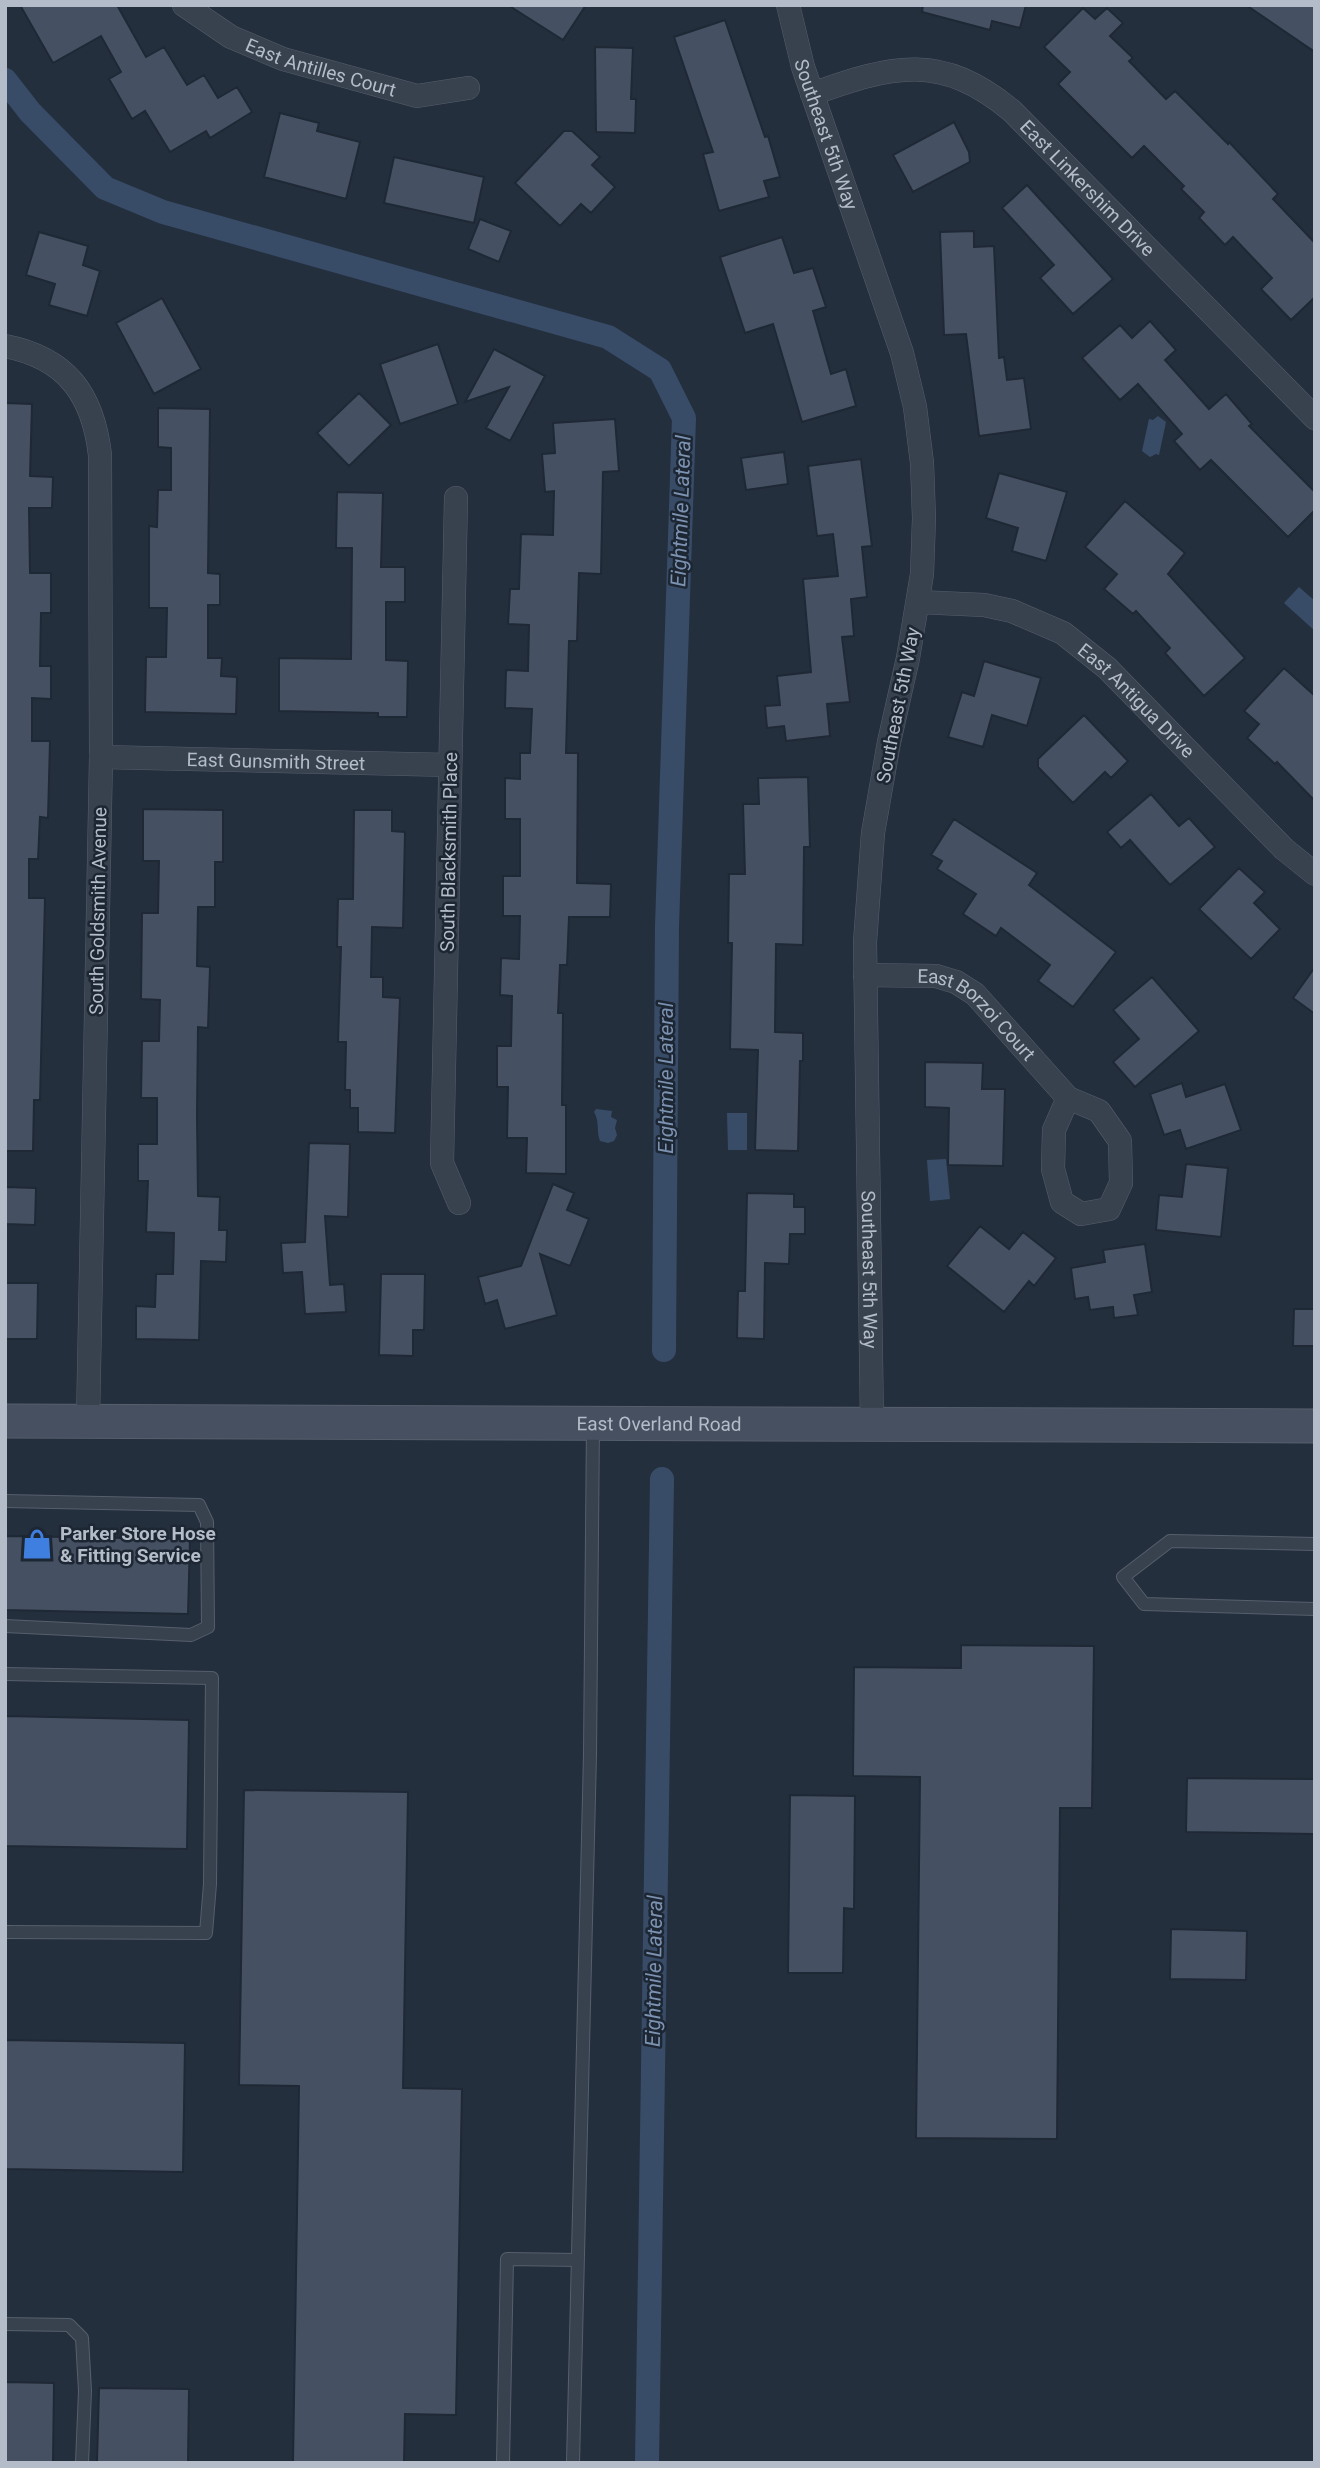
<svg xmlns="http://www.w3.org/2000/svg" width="1320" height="2468" viewBox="0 0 1320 2468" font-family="Roboto,sans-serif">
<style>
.water{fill:#394c67}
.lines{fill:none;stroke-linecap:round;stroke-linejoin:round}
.canal{stroke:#394c67;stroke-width:24}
.building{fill:#455162;stroke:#1f2835;stroke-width:2}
.lane-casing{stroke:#565f6c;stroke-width:14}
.street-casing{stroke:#565f6c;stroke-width:24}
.secondary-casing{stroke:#565f6c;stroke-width:35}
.lane{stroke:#38414e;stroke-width:12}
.street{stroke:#38414e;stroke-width:23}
.secondary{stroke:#465061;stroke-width:33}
.labels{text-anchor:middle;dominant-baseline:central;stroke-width:5;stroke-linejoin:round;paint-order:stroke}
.street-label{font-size:19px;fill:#b4bcc9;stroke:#1d2633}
.poi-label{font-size:19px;font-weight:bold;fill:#b4bcc9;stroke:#1d2633;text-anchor:start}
.water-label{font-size:21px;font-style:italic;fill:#7c92b1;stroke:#1d2633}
</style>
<rect width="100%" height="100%" fill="#242f3e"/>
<path class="water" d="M 1158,416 L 1166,422 L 1159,455 L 1156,454 L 1150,457 L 1142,451 L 1149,419 L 1153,420 Z
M 1299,587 L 1315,601 L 1315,631 L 1284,603 Z
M 596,1109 L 612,1111 L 611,1117 L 617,1120 L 615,1128 L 617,1135 L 614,1141 L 608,1143 L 600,1141 C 596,1131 600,1122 594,1112 Z
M 727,1113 L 747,1113 L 747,1150 L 728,1150 Z
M 946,1159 L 950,1199 L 930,1201 L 927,1160 Z"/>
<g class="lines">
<path class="canal" d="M 5,80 L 30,112 L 105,188 L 163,212 L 608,337 L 660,370 L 684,418 L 667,926 L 664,1350
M 647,2463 L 662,1479"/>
</g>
<path class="building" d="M 20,5 L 117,5 L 146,57 L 164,47 L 187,85 L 204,75 L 218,98 L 237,87 L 252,112 L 210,138 L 206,131 L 170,152 L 145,111 L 132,119 L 109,79 L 121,72 L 101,36 L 53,63 Z
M 508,5 L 586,5 L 563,40 Z
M 923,5 L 1026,5 L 1020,28 L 992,21 L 990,30 L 922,12 Z
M 1246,5 L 1315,5 L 1315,52 Z
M 1083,8 L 1095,19 L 1107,8 L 1123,23 L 1110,36 L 1133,58 L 1129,61 L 1166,99 L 1175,91 L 1228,144 L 1229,142 L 1278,194 L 1273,199 L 1315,243 L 1315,297 L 1291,320 L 1261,289 L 1272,278 L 1233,237 L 1225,245 L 1199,218 L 1204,212 L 1181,189 L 1184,186 L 1144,146 L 1132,158 L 1058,84 L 1070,72 L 1044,47 Z
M 725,20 L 765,137 L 768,136 L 780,177 L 764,181 L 769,197 L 719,211 L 703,154 L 713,152 L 674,37 Z
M 595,47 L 633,48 L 631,99 L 636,99 L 635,133 L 596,132 Z
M 280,113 L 319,123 L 317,131 L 360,142 L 346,199 L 264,177 Z
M 954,122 L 969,152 L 970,162 L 913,192 L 893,155 Z
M 564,131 L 572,131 L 600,157 L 592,165 L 615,187 L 591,213 L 581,204 L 560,226 L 515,183 Z
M 394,157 L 484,177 L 474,223 L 384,203 Z
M 1027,185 L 1113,279 L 1073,314 L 1040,278 L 1054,265 L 1002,208 Z
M 480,219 L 511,231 L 499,262 L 468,249 Z
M 974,231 L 974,247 L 994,246 L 999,358 L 1004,357 L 1007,380 L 1024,378 L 1031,429 L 979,436 L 966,334 L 944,335 L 940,232 Z
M 39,232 L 88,246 L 83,265 L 100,271 L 87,316 L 49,305 L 55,284 L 26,275 Z
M 782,237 L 794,273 L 813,268 L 826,307 L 813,311 L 831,374 L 846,369 L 856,406 L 802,422 L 773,324 L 745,333 L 720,257 Z
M 162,298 L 201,369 L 154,394 L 116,323 Z
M 1150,321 L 1176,350 L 1165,360 L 1209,409 L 1226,394 L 1252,424 L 1249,426 L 1315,492 L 1315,510 L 1288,537 L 1211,460 L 1200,470 L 1174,441 L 1182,434 L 1138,384 L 1120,400 L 1082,358 L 1120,325 L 1132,338 Z
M 438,344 L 458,404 L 400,424 L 380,364 Z
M 494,349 L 545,376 L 510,441 L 486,428 L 509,387 L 465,402 Z
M 359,393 L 391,425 L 349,466 L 317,433 Z
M 5,403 L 32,404 L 30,476 L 53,477 L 52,508 L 29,508 L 30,573 L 51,573 L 51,613 L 41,613 L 40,666 L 51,666 L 51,699 L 32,698 L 32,741 L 50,741 L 48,818 L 40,817 L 38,859 L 29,859 L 29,898 L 45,898 L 40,1100 L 34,1100 L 33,1151 L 5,1151 Z
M 158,408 L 210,409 L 208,573 L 220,574 L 220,605 L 208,605 L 208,658 L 222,658 L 221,676 L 237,677 L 236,714 L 145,712 L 146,657 L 166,657 L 167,608 L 149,608 L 149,526 L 157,527 L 158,490 L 171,490 L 171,448 L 158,447 Z
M 615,419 L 619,471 L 603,472 L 601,574 L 579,573 L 577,641 L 569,641 L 566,753 L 578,753 L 577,883 L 611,884 L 610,917 L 569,917 L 567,965 L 560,965 L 558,1013 L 563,1013 L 562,1105 L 566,1105 L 566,1174 L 526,1173 L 527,1138 L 507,1138 L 508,1087 L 497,1087 L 497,1046 L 511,1046 L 512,996 L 500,995 L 501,958 L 519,959 L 520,916 L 503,916 L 503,876 L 520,876 L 520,819 L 505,819 L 505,778 L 520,779 L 520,753 L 530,753 L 532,709 L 505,708 L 506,670 L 528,671 L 529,625 L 508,624 L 510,589 L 519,589 L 521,534 L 553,535 L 554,491 L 545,492 L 542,454 L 555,453 L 553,423 Z
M 784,452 L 788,484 L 746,490 L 741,458 Z
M 861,459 L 872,546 L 862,547 L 867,597 L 851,599 L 854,636 L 842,637 L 850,702 L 827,704 L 830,736 L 786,741 L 784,726 L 767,728 L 765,706 L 780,705 L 777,676 L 811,672 L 803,579 L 838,576 L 833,534 L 817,536 L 808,466 Z
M 999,473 L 1067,492 L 1046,561 L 1012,551 L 1018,528 L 986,518 Z
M 337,492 L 383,493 L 381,567 L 405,567 L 405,602 L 386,602 L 386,660 L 408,661 L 407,717 L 378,717 L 378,713 L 279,711 L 279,658 L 351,659 L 352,548 L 336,548 Z
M 1125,501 L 1185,553 L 1168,574 L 1245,658 L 1204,696 L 1165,653 L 1170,648 L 1136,611 L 1133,614 L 1104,589 L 1117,574 L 1085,547 Z
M 984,661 L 1041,678 L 1027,726 L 992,715 L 983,747 L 948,737 L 962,692 L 974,696 Z
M 1284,668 L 1315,696 L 1315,801 L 1277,762 L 1275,764 L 1247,738 L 1259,724 L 1244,711 Z
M 1084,715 L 1128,761 L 1111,778 L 1105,772 L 1073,803 L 1038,767 L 1038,759 Z
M 808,777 L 810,847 L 804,847 L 803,945 L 776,944 L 775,1032 L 803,1033 L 803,1061 L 800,1061 L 798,1151 L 755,1150 L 758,1050 L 730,1049 L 732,943 L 728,943 L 729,874 L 745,874 L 743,804 L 759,804 L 758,778 Z
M 1151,794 L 1179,826 L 1189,818 L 1215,847 L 1170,885 L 1130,840 L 1121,848 L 1107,832 Z
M 143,809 L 223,810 L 223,862 L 215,862 L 215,907 L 198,907 L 197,966 L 210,967 L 208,1028 L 198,1027 L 197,1114 L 198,1196 L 220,1197 L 219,1230 L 227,1230 L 226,1262 L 201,1261 L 199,1340 L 136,1339 L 136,1306 L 155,1307 L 156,1274 L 173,1274 L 174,1233 L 146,1232 L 148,1181 L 138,1181 L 138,1144 L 157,1144 L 157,1098 L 141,1098 L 142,1041 L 159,1041 L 160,1000 L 141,999 L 142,913 L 158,913 L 159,861 L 143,861 Z
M 354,810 L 392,810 L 392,831 L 405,832 L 403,928 L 372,927 L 371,977 L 383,977 L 383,997 L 400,998 L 395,1133 L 358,1132 L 358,1108 L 350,1108 L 350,1090 L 345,1090 L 346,1042 L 338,1042 L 341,947 L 337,947 L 338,899 L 353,899 Z
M 954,819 L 1037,873 L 1029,885 L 1116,952 L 1073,1007 L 1038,981 L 1050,965 L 1001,928 L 996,936 L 963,914 L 976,894 L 937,869 L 942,861 L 931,855 Z
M 1239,868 L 1265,892 L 1254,903 L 1280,929 L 1251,959 L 1199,909 Z
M 1315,967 L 1315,1014 L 1293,998 Z
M 1152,977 L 1199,1031 L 1135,1087 L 1113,1062 L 1139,1039 L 1113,1010 Z
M 925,1062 L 983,1063 L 982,1089 L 1005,1089 L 1003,1166 L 948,1165 L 949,1108 L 925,1107 Z
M 1182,1083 L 1186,1097 L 1225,1084 L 1241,1130 L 1186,1149 L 1180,1130 L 1164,1135 L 1150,1094 Z
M 309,1143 L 350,1144 L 348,1217 L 325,1216 L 330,1285 L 344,1284 L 346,1312 L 305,1314 L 302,1272 L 283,1273 L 281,1243 L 305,1242 Z
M 1186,1164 L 1228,1168 L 1221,1237 L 1156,1230 L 1159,1195 L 1182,1197 Z
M 553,1184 L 574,1193 L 567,1210 L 589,1219 L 570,1266 L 540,1254 L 557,1315 L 505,1329 L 497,1300 L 485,1304 L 478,1277 L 521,1266 Z
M 5,1187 L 36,1188 L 35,1225 L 5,1224 Z
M 747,1193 L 794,1194 L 794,1207 L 805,1207 L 805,1234 L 790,1234 L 789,1264 L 765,1263 L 764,1339 L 737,1338 L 738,1291 L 745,1291 Z
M 980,1226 L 1009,1249 L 1023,1232 L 1056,1258 L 1034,1286 L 1029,1281 L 1004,1312 L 947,1266 Z
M 1145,1244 L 1152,1292 L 1134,1295 L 1138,1315 L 1114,1318 L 1113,1307 L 1090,1310 L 1088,1297 L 1075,1299 L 1071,1268 L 1105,1262 L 1103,1250 Z
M 381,1274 L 425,1274 L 424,1330 L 413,1330 L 413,1356 L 379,1355 Z
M 5,1283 L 38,1283 L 37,1339 L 5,1339 Z
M 1294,1309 L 1315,1309 L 1315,1346 L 1293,1346 Z
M 5,1536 L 190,1539 L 188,1614 L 5,1610 Z
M 961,1645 L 1094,1646 L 1092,1808 L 1060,1808 L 1057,2139 L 916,2138 L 920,1777 L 853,1776 L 854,1667 L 961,1668 Z
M 5,1716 L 189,1720 L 187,1849 L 5,1846 Z
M 1187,1778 L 1315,1779 L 1315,1834 L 1186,1832 Z
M 244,1790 L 408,1792 L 403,2088 L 462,2089 L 456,2415 L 405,2414 L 404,2463 L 293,2463 L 299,2086 L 239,2085 Z
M 790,1795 L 855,1796 L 854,1909 L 844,1908 L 843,1973 L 788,1973 Z
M 1171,1929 L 1247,1931 L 1246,1980 L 1170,1979 Z
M 5,2040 L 185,2043 L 183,2172 L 5,2169 Z
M 5,2382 L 54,2383 L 53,2463 L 5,2463 Z
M 99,2388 L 189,2389 L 188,2463 L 97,2463 Z"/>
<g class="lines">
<g class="lane-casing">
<path id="lane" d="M 5,1501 L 199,1505 L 207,1522 L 208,1627 L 191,1635 L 5,1626
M 1315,1544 L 1170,1541 L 1123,1577 L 1144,1604 L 1315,1609
M 5,1674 L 212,1678 L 210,1884 L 206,1933 L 5,1932
M 5,2324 L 69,2325 L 82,2338 L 85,2391 L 82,2463
M 503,2463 L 507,2259 L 578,2260
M 573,2463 L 590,1754 L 593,1424"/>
</g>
<g class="street-casing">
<g id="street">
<path id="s1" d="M 184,5 L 231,37 L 283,59 L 417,96 L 468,88"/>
<path id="s2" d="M 788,5 L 803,67 L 902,353 L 915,407 L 922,463 L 924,518 L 922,574 L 908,658 L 889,742 L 873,833 L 865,942 L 872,1424"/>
<path id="s3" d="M 812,94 C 893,65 941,52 1012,111 L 1315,418"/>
<path d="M 5,346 C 67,358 93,395 100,455 L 101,757 L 88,1421"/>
<path d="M 456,498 L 442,1163 L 459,1203"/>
<path id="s4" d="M 918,602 L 984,605 L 1012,611 L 1063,633 L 1107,668 L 1284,849 L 1315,874"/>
<path id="s5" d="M 101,757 L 450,765"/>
<path id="s6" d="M 865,975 L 936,976 L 956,982 L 975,994 L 1068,1098 L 1054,1130 L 1053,1169 L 1062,1202 L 1081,1214 L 1109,1209 L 1121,1183 L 1120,1141 L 1099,1111 L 1068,1098"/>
</g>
</g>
<g class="secondary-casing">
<g id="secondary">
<path id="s7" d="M 5,1421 L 1315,1426"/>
</g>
</g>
<use href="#lane" class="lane"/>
<use href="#street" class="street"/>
<use href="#secondary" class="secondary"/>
</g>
<defs>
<g id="shop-bare" transform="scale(2.415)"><path d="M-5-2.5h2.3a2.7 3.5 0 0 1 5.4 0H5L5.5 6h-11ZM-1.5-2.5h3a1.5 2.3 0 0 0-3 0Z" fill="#3f7fe0" stroke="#1d2633" stroke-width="2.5" paint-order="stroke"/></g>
</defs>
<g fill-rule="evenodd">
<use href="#shop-bare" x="37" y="1544"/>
</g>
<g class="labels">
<g class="street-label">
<text stroke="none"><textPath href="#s1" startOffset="152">East Antilles Court</textPath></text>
<text stroke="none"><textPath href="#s2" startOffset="135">Southeast 5th Way</textPath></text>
<text stroke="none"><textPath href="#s3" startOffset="322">East Linkershim Drive</textPath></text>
<text stroke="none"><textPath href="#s4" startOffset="250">East Antigua Drive</textPath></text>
<text transform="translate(898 705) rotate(-79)">Southeast 5th Way</text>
<text stroke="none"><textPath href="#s5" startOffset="175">East Gunsmith Street</textPath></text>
<text transform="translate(449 852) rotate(-89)">South Blacksmith Place</text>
<text transform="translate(98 911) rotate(-89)">South Goldsmith Avenue</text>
<text stroke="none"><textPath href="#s6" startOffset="126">East Borzoi Court</textPath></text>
<text stroke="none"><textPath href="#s2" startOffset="1290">Southeast 5th Way</textPath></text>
<text stroke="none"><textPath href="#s7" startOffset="654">East Overland Road</textPath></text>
</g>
<g class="poi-label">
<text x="60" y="1533">Parker Store Hose<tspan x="60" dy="22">&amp; Fitting Service</tspan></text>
</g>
<g class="water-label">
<text transform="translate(681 511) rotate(-88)">Eightmile Lateral</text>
<text transform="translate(666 1078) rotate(-90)">Eightmile Lateral</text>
<text transform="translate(654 1971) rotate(-89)">Eightmile Lateral</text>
</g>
</g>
<rect width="1320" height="2468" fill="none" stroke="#b4bcc9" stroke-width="14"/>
</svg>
